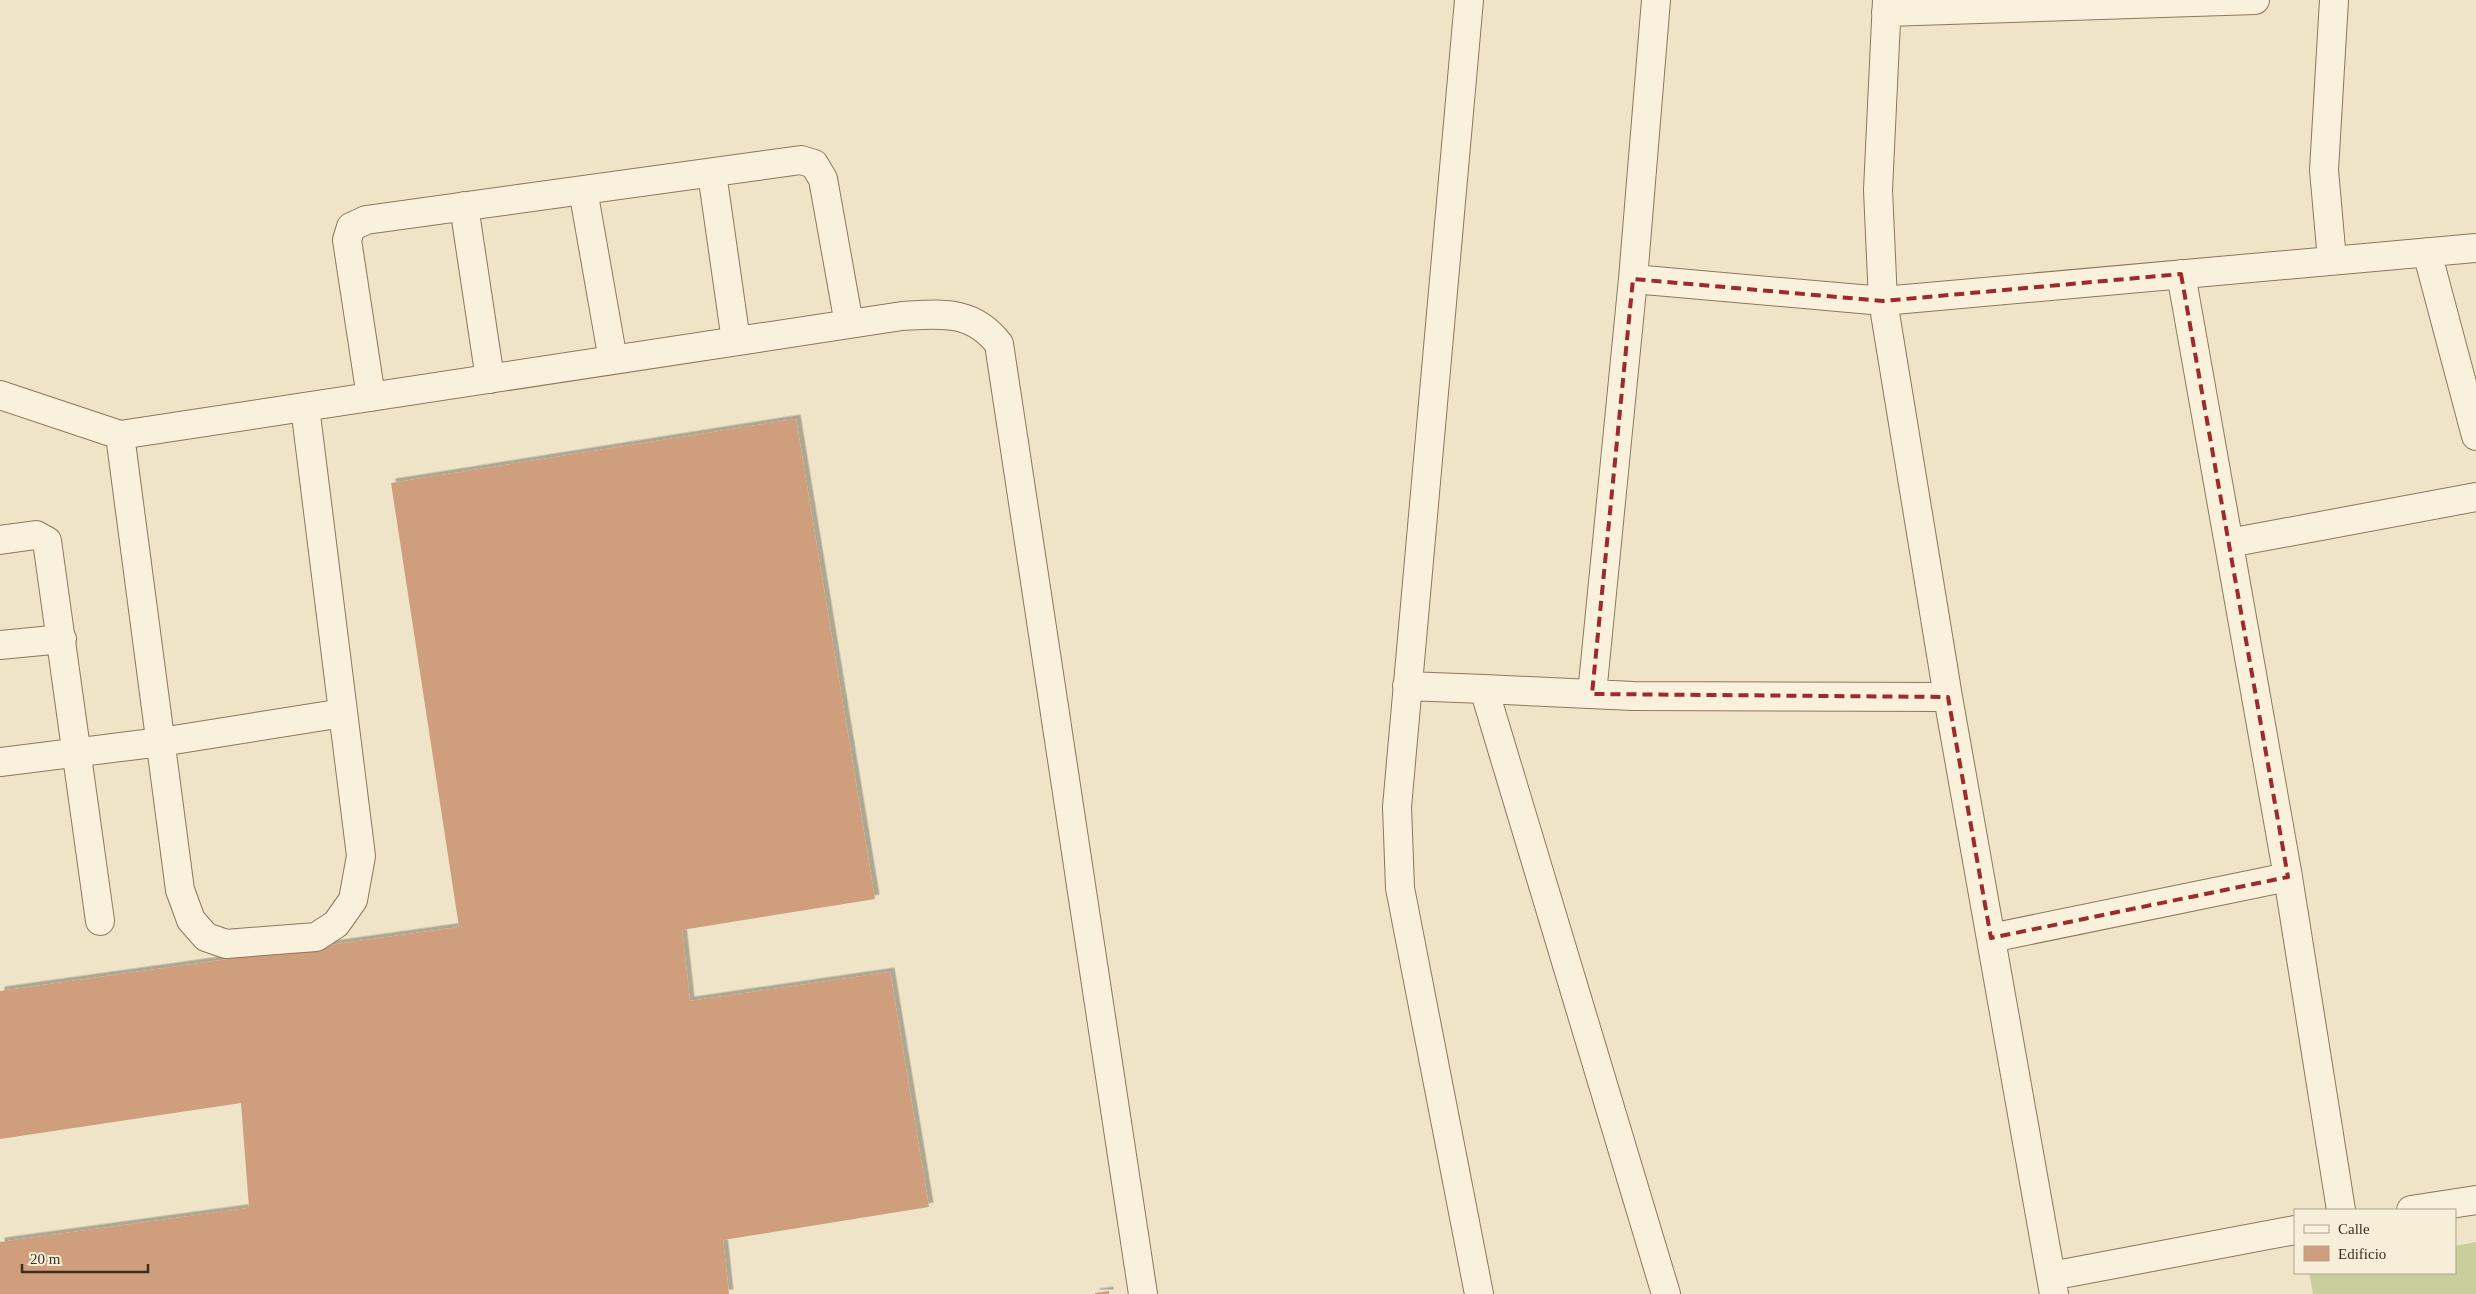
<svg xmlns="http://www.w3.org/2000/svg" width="2476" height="1294" viewBox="0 0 2476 1294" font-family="'Times New Roman',serif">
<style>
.grass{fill:#c9cf9b}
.building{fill:#cf9f7d;filter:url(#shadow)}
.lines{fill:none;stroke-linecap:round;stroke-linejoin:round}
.minor-casing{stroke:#8d765c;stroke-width:30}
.minor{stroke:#faf1dc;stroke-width:28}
.marked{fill:none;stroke:#9e2a2b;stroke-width:4;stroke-dasharray:10 6;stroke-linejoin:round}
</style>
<defs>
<filter id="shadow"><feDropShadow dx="4.5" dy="-4.5" stdDeviation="0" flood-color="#0004"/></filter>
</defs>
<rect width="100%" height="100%" fill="#f0e4c8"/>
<path class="grass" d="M 2476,1242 L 2476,1294 L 2313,1294 L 2309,1273 L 2455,1273 L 2455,1246 Z"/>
<path class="building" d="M 796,419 L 875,899 L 682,930 L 690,1001 L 890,972 L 929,1207 L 723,1240 L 729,1294 L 0,1294 L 0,1242 L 249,1208 L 241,1103 L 0,1139 L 0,991 L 459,927 L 391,483 Z
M 1109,1291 L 1109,1294 L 1095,1294 L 1095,1293 Z"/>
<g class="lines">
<g class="minor-casing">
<path id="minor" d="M 1469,0 L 1397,807 L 1400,888 L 1479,1294
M 1887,0 L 1878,190 L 1883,301 L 1948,697 L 2054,1294
M 1886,12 L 2255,0
M 712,173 L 736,341
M 583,190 L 613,360
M 464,206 L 490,379
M 2427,252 L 2476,436
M 2332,260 L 2324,170 L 2334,0
M 2181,274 L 2288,877 L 2341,1210
M 1633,279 L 1883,301 L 2476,248
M 0,395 L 120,435 L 902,316 C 940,314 972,309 999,344 L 1143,1294
M 371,397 L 347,240 L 351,227 L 366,220 L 801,160 L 814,164 L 823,179 L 849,324
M 120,435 L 180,890 L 191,920 L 206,937 L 226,944 L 316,937 L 336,924 L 353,900 L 361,856 L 305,407
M 0,540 L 36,535 L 47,541 L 100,921
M 2229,543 L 2476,497
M 0,645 L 62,639
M 1407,686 L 1484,689 L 1666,1294
M 1484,689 L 1633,696 L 1948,697
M 1592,694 L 1633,279 L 1656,0
M 0,762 L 161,742 L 343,713
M 1991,938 L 2288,877
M 2411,1210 L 2476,1200
M 2051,1276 L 2295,1230"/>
</g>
<use href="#minor" class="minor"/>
</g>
<path class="marked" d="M 2181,274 L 2288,877 L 1991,938 L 1948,697 L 1592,694 L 1633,279 L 1883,301 Z"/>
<rect x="2294" y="1209" width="162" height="65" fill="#f7eed8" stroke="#ada18e"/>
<rect x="2304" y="1225" width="25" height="8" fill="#faf1dc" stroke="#ada18e"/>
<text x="2338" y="1234" font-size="15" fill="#3d2e20">Calle</text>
<rect x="2304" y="1246" width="25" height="15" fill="#cf9f7d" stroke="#ada18e"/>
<text x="2338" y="1259" font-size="15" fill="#3d2e20">Edificio</text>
<path d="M22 1264v8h126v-8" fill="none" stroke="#3d2e20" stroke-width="2.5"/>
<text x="30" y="1264" font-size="15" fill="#3d2e20" stroke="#f7eed8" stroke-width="4" paint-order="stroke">20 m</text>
</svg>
